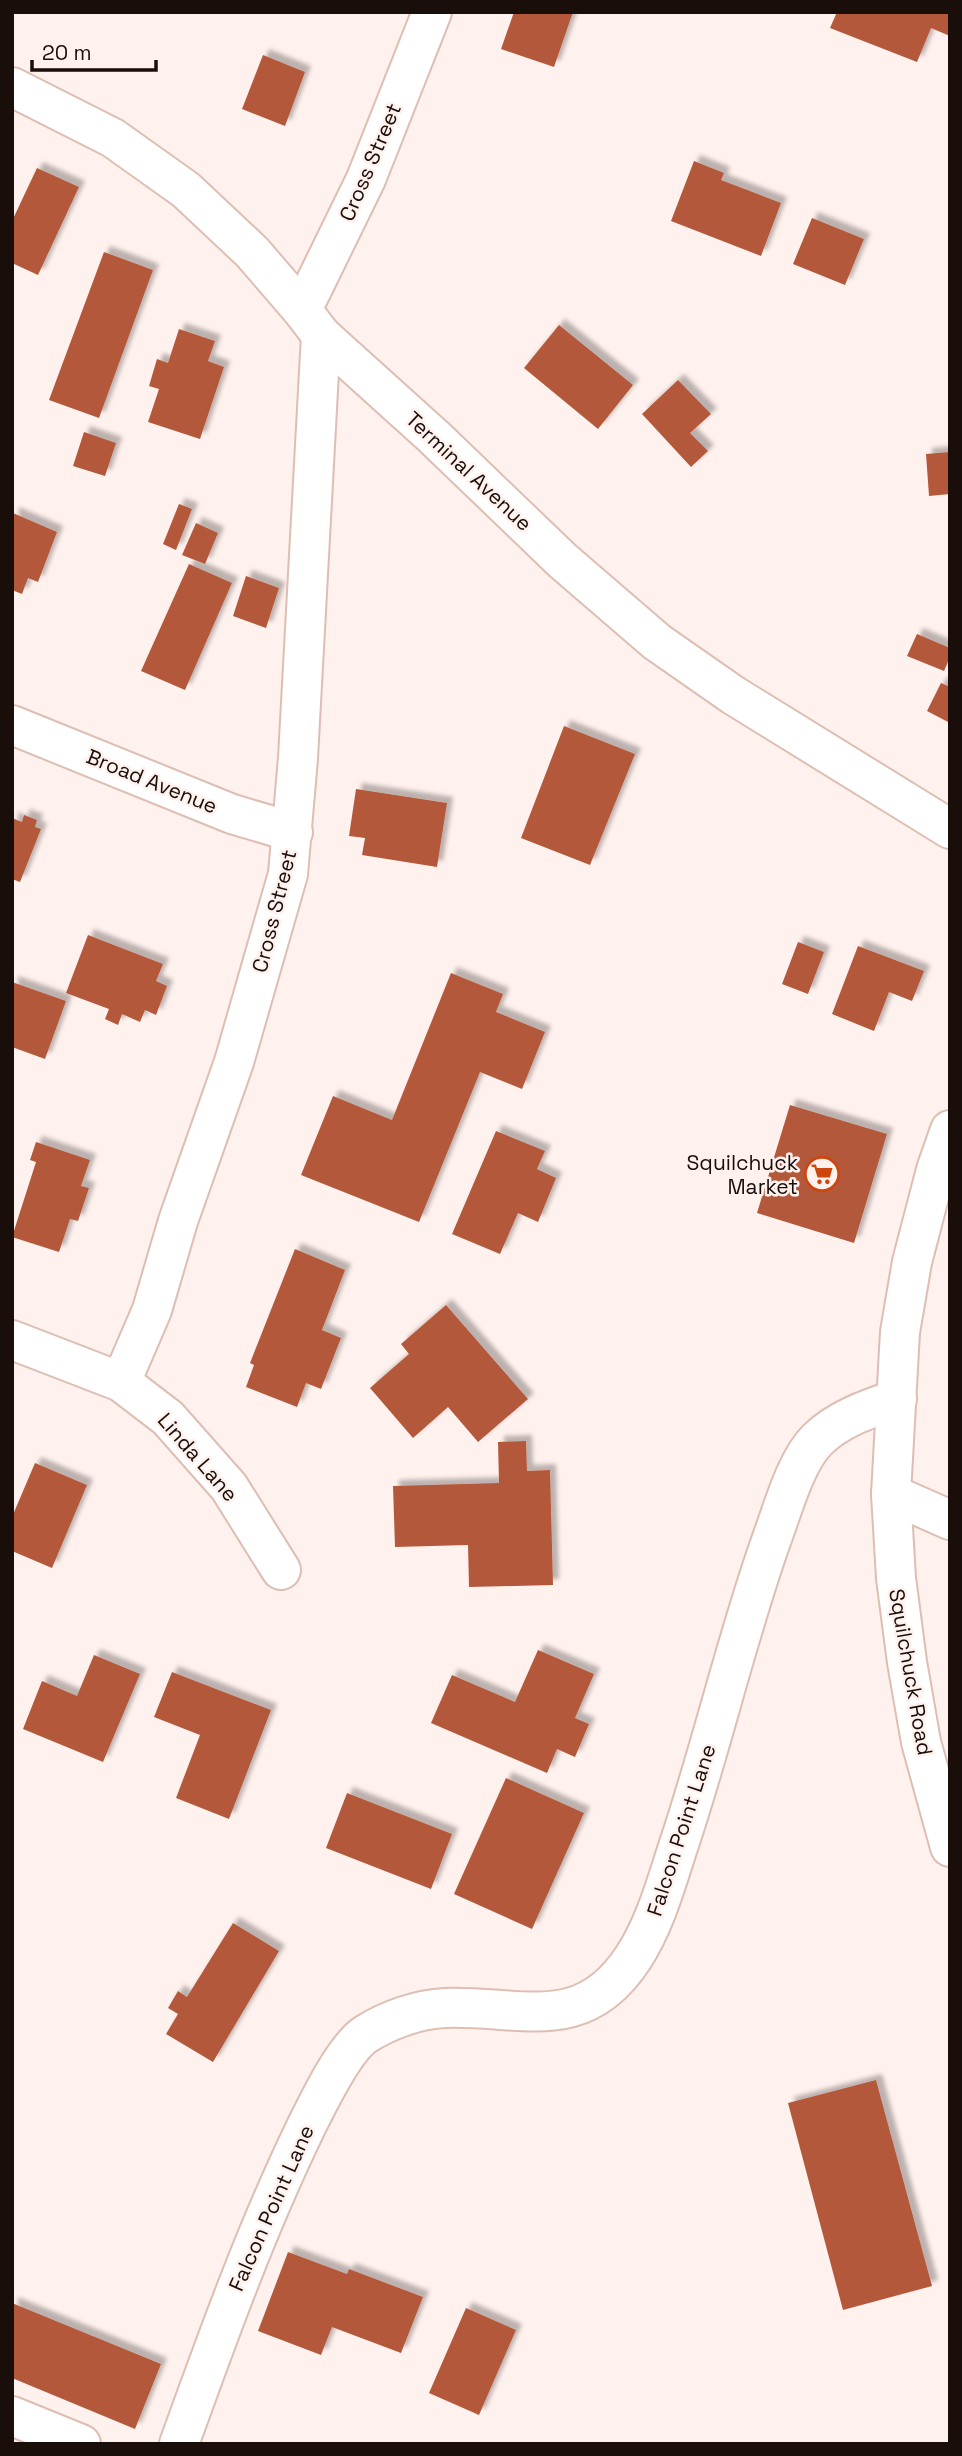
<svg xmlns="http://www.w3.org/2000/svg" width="962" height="2456" viewBox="0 0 962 2456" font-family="'Space Grotesk',sans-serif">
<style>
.building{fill:#b4593b;filter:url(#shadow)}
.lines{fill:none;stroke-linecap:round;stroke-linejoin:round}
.street-casing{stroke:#debeb3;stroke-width:42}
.secondary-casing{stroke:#debeb3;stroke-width:42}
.street{stroke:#fff;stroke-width:38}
.secondary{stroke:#fff;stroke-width:38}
.labels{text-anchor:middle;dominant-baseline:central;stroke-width:5;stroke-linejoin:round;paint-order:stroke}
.street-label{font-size:21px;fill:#190e0a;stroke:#fff1ed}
.poi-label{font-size:21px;fill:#190e0a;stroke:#fff1ed;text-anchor:end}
</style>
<defs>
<filter id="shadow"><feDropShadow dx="6" dy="-6" stdDeviation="2" flood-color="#0004"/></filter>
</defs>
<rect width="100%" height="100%" fill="#fff1ed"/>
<path class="building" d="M 514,12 L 573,12 L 554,67 L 501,49 Z
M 837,12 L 950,12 L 950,36 L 931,28 L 917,62 L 830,28 Z
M 263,55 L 305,72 L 285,126 L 242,109 Z
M 694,161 L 724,173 L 721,180 L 781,203 L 761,256 L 671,221 Z
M 37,168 L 79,187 L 38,275 L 12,263 L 12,221 Z
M 812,218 L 864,239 L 845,285 L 793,264 Z
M 104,252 L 153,270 L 99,418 L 49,400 Z
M 559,325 L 633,385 L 598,429 L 524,368 Z
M 179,329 L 215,341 L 208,361 L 224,367 L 200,439 L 148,422 L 159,389 L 149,386 L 157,359 L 168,363 Z
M 678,380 L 711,414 L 690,433 L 708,451 L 691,467 L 642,414 Z
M 84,432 L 116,443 L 105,476 L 73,466 Z
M 950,452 L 950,494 L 929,496 L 926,454 Z
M 179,504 L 192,509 L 176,550 L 163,544 Z
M 13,513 L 57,532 L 38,582 L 28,578 L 22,594 L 12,590 Z
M 196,523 L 218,533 L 205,564 L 182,555 Z
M 189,564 L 232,583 L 185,690 L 141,671 Z
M 246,576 L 279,588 L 266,628 L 233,616 Z
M 917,634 L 950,648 L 950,657 L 944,671 L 907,656 Z
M 941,683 L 950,687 L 950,723 L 927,711 Z
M 564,726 L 635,754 L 590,865 L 521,838 Z
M 356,789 L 447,803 L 437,867 L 362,855 L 365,838 L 349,836 Z
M 24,815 L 37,820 L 35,827 L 41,829 L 20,882 L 12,879 L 12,818 L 22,822 Z
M 88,935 L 163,964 L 156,981 L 167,986 L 156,1015 L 145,1010 L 140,1022 L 122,1014 L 118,1025 L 105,1019 L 109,1009 L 66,993 Z
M 798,942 L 824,952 L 808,994 L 782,984 Z
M 858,946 L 924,971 L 912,1001 L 889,992 L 874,1031 L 832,1014 Z
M 451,973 L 503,994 L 496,1012 L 545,1032 L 522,1089 L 480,1072 L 419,1222 L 301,1175 L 333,1096 L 392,1120 Z
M 12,982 L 66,1001 L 45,1059 L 12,1047 Z
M 790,1105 L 887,1134 L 854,1243 L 757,1213 Z
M 496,1131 L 545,1151 L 537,1169 L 556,1178 L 538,1222 L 518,1213 L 500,1254 L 452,1234 Z
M 36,1142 L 90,1160 L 81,1186 L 89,1188 L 78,1221 L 70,1219 L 59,1252 L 12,1237 L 36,1162 L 30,1160 Z
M 295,1249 L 345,1270 L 322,1330 L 341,1338 L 321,1389 L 306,1383 L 297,1407 L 246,1387 L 254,1365 L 250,1363 Z
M 446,1305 L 528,1399 L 478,1442 L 448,1407 L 413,1438 L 370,1388 L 409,1354 L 401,1344 Z
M 526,1441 L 527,1471 L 550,1470 L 553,1585 L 469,1587 L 468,1545 L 395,1547 L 393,1486 L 499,1483 L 498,1442 Z
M 35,1463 L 87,1485 L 52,1568 L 12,1551 L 12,1517 Z
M 538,1650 L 594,1674 L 575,1718 L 589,1724 L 575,1757 L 557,1749 L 547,1773 L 431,1723 L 452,1675 L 515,1702 Z
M 94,1655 L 140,1674 L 103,1762 L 23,1729 L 42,1681 L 77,1696 Z
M 172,1672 L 271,1710 L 229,1819 L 176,1798 L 200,1735 L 154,1717 Z
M 506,1778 L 584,1813 L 532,1929 L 454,1894 Z
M 347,1793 L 452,1834 L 431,1889 L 326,1848 Z
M 233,1923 L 279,1951 L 213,2062 L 166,2034 L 178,2014 L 168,2008 L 178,1991 L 187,1997 Z
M 876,2080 L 932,2286 L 843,2310 L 788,2103 Z
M 288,2252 L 347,2274 L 349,2269 L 423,2297 L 401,2353 L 332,2327 L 321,2355 L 258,2331 Z
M 12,2303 L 161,2364 L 135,2429 L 12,2378 Z
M 466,2308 L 516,2330 L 479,2415 L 429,2393 Z"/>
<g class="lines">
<g class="street-casing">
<path id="street" d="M 302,310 L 366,179 L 432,12
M 12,725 L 232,814 L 293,832
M 12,1340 L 121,1382 L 168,1418 L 229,1487 L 281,1570
M 121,1382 L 152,1310 L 178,1221 L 234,1062 L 288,874 L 298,758 L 321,335
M 891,1494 L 950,1520
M 12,2416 L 81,2444
M 179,2444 C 218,2336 256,2230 306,2127 C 318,2103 344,2048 366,2034 C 388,2020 419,2009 445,2008 C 521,2005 582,2036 633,1958 C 656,1923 667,1880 680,1841 C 713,1742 736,1640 771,1541 C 782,1512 795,1462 817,1440 C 838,1419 868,1409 897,1399"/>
</g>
<g class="secondary-casing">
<path id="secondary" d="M 12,87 L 113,138 L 186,190 L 252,252 L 302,310 L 321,335 L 434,437 L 563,561 L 657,642 L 733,695 L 950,829
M 950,1130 L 936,1170 L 912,1262 L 900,1332 L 891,1494 L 896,1578 L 907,1662 L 921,1742 L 950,1847"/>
</g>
<use href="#street" class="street"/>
<use href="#secondary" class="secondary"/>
</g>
<defs>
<g id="supermarket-ring" transform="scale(1.75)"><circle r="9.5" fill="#fff1ed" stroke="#cc460d" stroke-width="1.5"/><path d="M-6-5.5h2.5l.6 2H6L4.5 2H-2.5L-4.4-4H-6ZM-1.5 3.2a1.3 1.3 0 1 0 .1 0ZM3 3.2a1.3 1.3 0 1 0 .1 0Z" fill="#cc460d"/></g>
</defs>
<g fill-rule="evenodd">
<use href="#supermarket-ring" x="822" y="1174"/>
</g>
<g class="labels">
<g class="street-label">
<text transform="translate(370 162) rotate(-67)">Cross Street</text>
<text transform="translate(469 471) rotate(43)">Terminal Avenue</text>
<text transform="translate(152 781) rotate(22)">Broad Avenue</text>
<text transform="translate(274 911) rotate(-76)">Cross Street</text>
<text transform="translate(198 1457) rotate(49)">Linda Lane</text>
<text transform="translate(911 1672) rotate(80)">Squilchuck Road</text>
<text transform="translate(681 1830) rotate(-72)">Falcon Point Lane</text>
<text transform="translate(271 2208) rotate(-66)">Falcon Point Lane</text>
</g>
<g class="poi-label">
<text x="798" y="1162">Squilchuck<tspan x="798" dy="24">Market</tspan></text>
</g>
</g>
<rect width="962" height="2456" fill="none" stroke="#190e0a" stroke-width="28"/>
<path d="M32 60v10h124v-10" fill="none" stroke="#190e0a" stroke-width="3.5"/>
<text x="42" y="60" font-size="21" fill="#190e0a" stroke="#fff1ed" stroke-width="5" paint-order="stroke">20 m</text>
</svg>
